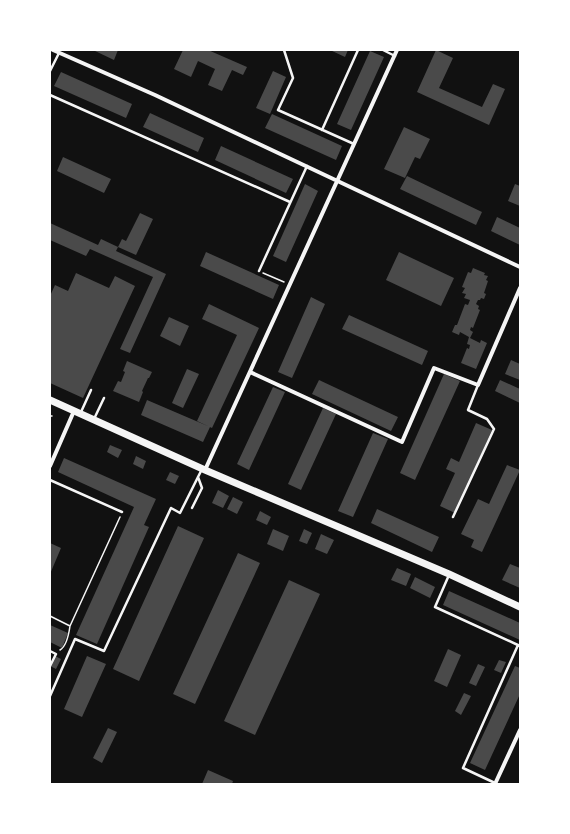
<svg xmlns="http://www.w3.org/2000/svg" width="570" height="834" viewBox="0 0 570 834" font-family="'Exo 2',sans-serif">
<style>
.building{fill:#4a4a4a}
.lines{fill:none;stroke-linecap:round;stroke-linejoin:round}
.path{stroke:#f5f5f5;stroke-width:1.5}
.service{stroke:#f5f5f5;stroke-width:2.5}
.minor{stroke:#f5f5f5;stroke-width:4}
.secondary{stroke:#f5f5f5;stroke-width:7}
</style>
<rect width="100%" height="100%" fill="#111"/>
<path class="building" d="M 93,50 L 118,50 L 114,60 Z
M 183,50 L 208,50 L 247,67 L 243,75 L 232,70 L 222,91 L 208,85 L 215,69 L 198,61 L 191,77 L 174,69 Z
M 330,50 L 348,50 L 345,57 Z
M 436,50 L 453,58 L 439,88 L 482,107 L 493,84 L 505,89 L 489,125 L 417,92 Z
M 370,51 L 384,57 L 351,130 L 337,124 Z
M 273,71 L 286,77 L 270,114 L 256,108 Z
M 61,72 L 132,104 L 126,118 L 54,86 Z
M 150,113 L 204,138 L 198,152 L 143,127 Z
M 272,114 L 342,146 L 336,160 L 265,128 Z
M 404,127 L 430,139 L 420,159 L 415,157 L 405,178 L 384,169 Z
M 221,146 L 293,179 L 286,193 L 215,160 Z
M 63,157 L 111,179 L 104,193 L 57,171 Z
M 407,176 L 482,212 L 476,225 L 400,189 Z
M 305,184 L 318,191 L 286,262 L 273,256 Z
M 515,184 L 520,186 L 520,206 L 508,201 Z
M 140,213 L 153,219 L 136,255 L 118,247 L 122,239 L 126,241 Z
M 497,217 L 520,228 L 520,245 L 491,231 Z
M 50,223 L 98,245 L 101,239 L 118,247 L 116,251 L 166,274 L 130,353 L 120,349 L 153,277 L 90,249 L 86,256 L 50,240 Z
M 206,252 L 279,285 L 273,299 L 200,266 Z
M 399,252 L 454,278 L 441,306 L 386,280 Z
M 473,268 L 485,273 L 484,275 L 488,276 L 486,280 L 488,281 L 484,293 L 486,294 L 484,299 L 481,298 L 480,300 L 478,300 L 476,304 L 479,306 L 478,309 L 480,310 L 473,328 L 471,327 L 470,330 L 473,332 L 470,338 L 480,343 L 481,340 L 487,343 L 476,369 L 461,363 L 467,348 L 469,349 L 470,345 L 467,344 L 469,337 L 460,332 L 459,335 L 452,332 L 455,325 L 457,325 L 465,304 L 468,305 L 470,300 L 464,298 L 466,294 L 462,293 L 465,288 L 462,287 L 468,272 L 471,273 Z
M 76,273 L 109,288 L 115,276 L 135,286 L 83,398 L 50,383 L 50,296 L 55,285 L 68,291 Z
M 311,297 L 325,304 L 292,378 L 278,372 Z
M 209,304 L 259,328 L 212,428 L 197,421 L 237,335 L 202,319 Z
M 349,315 L 428,351 L 422,365 L 342,329 Z
M 169,317 L 189,326 L 180,346 L 160,336 Z
M 511,360 L 520,364 L 520,380 L 505,374 Z
M 127,361 L 152,372 L 149,378 L 148,378 L 142,391 L 143,392 L 139,402 L 113,391 L 118,381 L 121,382 L 125,372 L 123,371 Z
M 187,369 L 199,374 L 183,408 L 172,403 Z
M 444,374 L 460,381 L 415,480 L 400,473 Z
M 319,380 L 398,417 L 391,431 L 312,394 Z
M 500,380 L 520,389 L 520,403 L 495,391 Z
M 273,387 L 285,392 L 249,470 L 237,464 Z
M 147,400 L 210,427 L 203,442 L 141,415 Z
M 323,408 L 336,414 L 301,490 L 288,484 Z
M 476,423 L 492,430 L 455,513 L 440,506 L 455,473 L 446,469 L 451,458 L 459,462 Z
M 373,433 L 388,439 L 353,517 L 338,511 Z
M 110,445 L 122,450 L 118,458 L 107,452 Z
M 136,456 L 146,461 L 143,469 L 133,464 Z
M 64,458 L 156,499 L 144,525 L 149,527 L 97,644 L 76,635 L 134,507 L 58,472 Z
M 507,465 L 520,470 L 482,552 L 471,547 L 474,540 L 461,534 L 478,499 L 489,504 Z
M 170,472 L 179,476 L 175,484 L 166,480 Z
M 218,490 L 229,496 L 223,508 L 212,503 Z
M 233,497 L 243,502 L 237,514 L 227,509 Z
M 377,509 L 439,537 L 432,552 L 371,523 Z
M 260,511 L 271,517 L 267,525 L 256,520 Z
M 178,526 L 204,538 L 139,681 L 113,669 Z
M 273,529 L 289,536 L 283,551 L 267,544 Z
M 304,529 L 312,533 L 307,544 L 299,541 Z
M 321,534 L 334,540 L 327,554 L 315,549 Z
M 50,543 L 61,548 L 50,574 Z
M 238,553 L 260,563 L 195,704 L 173,694 Z
M 510,564 L 520,568 L 520,588 L 502,580 Z
M 397,568 L 411,574 L 406,586 L 391,580 Z
M 415,577 L 435,587 L 430,598 L 410,588 Z
M 289,580 L 320,594 L 255,735 L 224,721 Z
M 449,591 L 520,623 L 520,640 L 443,605 Z
M 50,625 L 68,633 L 62,648 L 50,642 Z
M 448,649 L 461,655 L 447,687 L 434,681 Z
M 55,656 L 61,659 L 56,669 L 50,666 Z
M 87,656 L 106,664 L 82,717 L 64,709 Z
M 499,660 L 506,662 L 501,673 L 494,670 Z
M 478,664 L 485,667 L 476,686 L 469,683 Z
M 515,666 L 520,668 L 520,694 L 485,770 L 470,763 Z
M 464,693 L 471,696 L 461,715 L 455,711 Z
M 108,728 L 117,732 L 102,763 L 93,758 Z
M 208,770 L 233,781 L 232,784 L 202,784 Z"/>
<g class="lines">
<path class="path" d="M 263,273 L 284,282
M 50,416 L 52,416
M 50,616 L 70,626 C 69,633 67,646 60,650
M 70,626 L 120,517"/>
<path class="service" d="M 284,50 L 293,78 L 278,110 L 354,144
M 383,50 L 395,56
M 50,71 L 59,53
M 50,95 L 290,202
M 322,130 L 358,50
M 259,271 L 307,166
M 81,412 L 91,390
M 94,419 L 104,398
M 50,480 L 122,512
M 192,508 L 202,488 L 198,477
M 453,517 L 494,429 L 487,419 L 468,410 L 478,385
M 449,575 L 435,607 L 520,646
M 50,651 L 56,654 L 50,666
M 50,696 L 75,639 L 104,651 L 171,508 L 180,513 L 202,469
M 495,783 L 463,768 L 518,645"/>
<path class="minor" d="M 53,50 L 155,95 L 520,267
M 250,372 L 402,442 L 434,368 L 478,385 L 520,288
M 50,466 L 74,411
M 205,470 L 397,50
M 495,784 L 520,730"/>
<path class="secondary" d="M 50,400 L 205,470 L 449,574 L 520,607"/>
</g>
<rect width="570" height="834" fill="none" stroke="#ffffff" stroke-width="102"/>
</svg>
